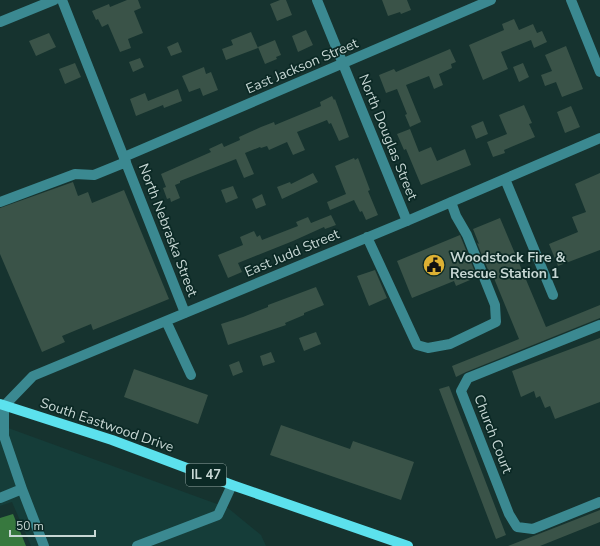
<svg xmlns="http://www.w3.org/2000/svg" width="600" height="546" viewBox="0 0 600 546" font-family="'Nunito Sans',sans-serif">
<style>
.built{fill:#153d39}
.forest{fill:#37783e}
.building{fill:#3a5348}
.lines{fill:none;stroke-linecap:round;stroke-linejoin:round}
.minor{stroke:#3b8991;stroke-width:10}
.major{stroke:#5ce1ed;stroke-width:10}
.labels{text-anchor:middle;dominant-baseline:central;stroke-width:3.5;stroke-linejoin:round;paint-order:stroke}
.shield{fill:#0b2925;stroke:#8fa3a0;stroke-width:1}
.shield-label{font-size:13px;font-weight:bold;fill:#c7d7d4}
.street-label{font-size:14px;fill:#c7d7d4;stroke:#0b2925}
.poi-label{font-size:14px;font-weight:bold;fill:#c7d7d4;stroke:#0b2925;text-anchor:start}
</style>
<rect width="100%" height="100%" fill="#16332f"/>
<path class="built" d="M 0,425 L 228,508 L 261,535 L 266,546 L 31,546 L 12,502 L 0,506 Z"/>
<path class="forest" d="M 13,514 L 26,546 L 0,546 L 0,518 Z"/>
<path class="building" d="M 127,0 L 138,0 L 141,8 L 134,11 L 143,33 L 128,39 L 131,48 L 120,52 L 108,24 L 102,27 L 98,19 L 96,20 L 92,11 L 109,4 L 110,7 Z
M 280,0 L 286,0 L 292,15 L 277,21 L 270,4 Z
M 382,0 L 407,0 L 411,10 L 401,14 L 400,12 L 388,16 Z
M 514,19 L 519,30 L 533,24 L 537,33 L 542,31 L 547,42 L 534,48 L 531,40 L 501,52 L 508,69 L 483,80 L 469,45 L 504,30 L 502,24 Z
M 306,30 L 313,45 L 298,52 L 292,36 Z
M 251,32 L 258,48 L 226,60 L 222,49 L 233,45 L 231,40 Z
M 49,33 L 56,47 L 36,56 L 29,41 Z
M 275,40 L 281,55 L 276,57 L 277,59 L 265,64 L 258,47 Z
M 178,42 L 182,52 L 171,56 L 167,47 Z
M 566,46 L 583,89 L 562,97 L 556,82 L 545,86 L 541,75 L 552,71 L 545,55 Z
M 450,49 L 456,62 L 451,64 L 452,68 L 439,74 L 443,85 L 434,89 L 429,76 L 406,85 L 421,122 L 410,127 L 405,115 L 407,114 L 397,89 L 386,93 L 379,75 L 394,69 L 396,72 Z
M 140,58 L 144,67 L 133,72 L 129,62 Z
M 75,63 L 81,77 L 65,84 L 59,69 Z
M 523,63 L 529,77 L 519,82 L 513,67 Z
M 204,67 L 206,74 L 211,72 L 218,90 L 203,96 L 200,88 L 189,92 L 182,76 Z
M 178,89 L 182,101 L 164,108 L 163,105 L 136,116 L 130,99 L 145,93 L 148,101 Z
M 332,96 L 334,100 L 335,99 L 349,137 L 339,141 L 331,123 L 329,124 L 327,120 L 297,132 L 305,150 L 293,155 L 287,142 L 269,150 L 267,146 L 261,148 L 260,147 L 245,153 L 254,174 L 244,178 L 236,159 L 180,181 L 180,183 L 175,185 L 180,198 L 171,202 L 170,198 L 167,199 L 163,188 L 166,187 L 161,174 L 211,152 L 209,149 L 222,143 L 224,147 L 240,140 L 239,137 L 261,127 L 274,122 L 275,125 L 321,106 L 320,102 Z
M 524,105 L 532,123 L 529,124 L 535,137 L 504,150 L 505,153 L 493,157 L 487,142 L 507,134 L 499,115 Z
M 571,106 L 580,127 L 565,133 L 557,112 Z
M 483,121 L 488,134 L 476,139 L 471,126 Z
M 410,129 L 419,152 L 431,147 L 437,161 L 465,149 L 471,165 L 421,185 L 406,149 L 404,150 L 397,134 Z
M 354,158 L 355,160 L 358,158 L 370,190 L 368,191 L 378,215 L 366,220 L 362,211 L 360,212 L 354,200 L 330,210 L 327,202 L 346,194 L 335,166 Z
M 313,173 L 318,182 L 282,199 L 277,187 L 290,182 L 291,184 Z
M 600,173 L 600,250 L 558,266 L 549,244 L 578,232 L 572,217 L 586,212 L 575,184 Z
M 73,182 L 78,196 L 88,192 L 92,203 L 124,190 L 169,299 L 93,330 L 91,324 L 62,336 L 65,342 L 42,352 L 0,254 L 0,208 Z
M 233,186 L 238,198 L 226,203 L 221,190 Z
M 262,194 L 266,205 L 256,209 L 252,199 Z
M 331,215 L 336,225 L 325,229 L 324,227 L 293,241 L 238,263 L 242,272 L 228,278 L 218,255 L 243,245 L 240,237 L 254,231 L 257,237 L 260,235 L 262,240 L 298,226 L 296,222 L 308,217 L 311,223 Z
M 500,218 L 546,327 L 600,305 L 600,318 L 466,372 L 456,377 L 452,366 L 519,339 L 491,271 L 489,272 L 477,243 L 479,244 L 473,229 Z
M 460,235 L 477,277 L 456,286 L 454,281 L 412,298 L 397,261 Z
M 375,270 L 387,298 L 369,306 L 357,276 Z
M 316,287 L 324,305 L 304,313 L 304,315 L 285,323 L 286,325 L 228,345 L 221,324 L 243,317 L 268,307 L 268,305 Z
M 316,332 L 321,344 L 304,351 L 299,338 Z
M 600,338 L 600,402 L 555,419 L 550,406 L 545,408 L 540,396 L 536,398 L 534,391 L 521,397 L 512,371 Z
M 271,352 L 275,362 L 263,366 L 260,356 Z
M 239,361 L 243,372 L 233,376 L 229,365 Z
M 134,369 L 208,395 L 198,424 L 124,397 Z
M 449,386 L 506,535 L 496,539 L 439,389 Z
M 281,425 L 350,449 L 353,441 L 414,462 L 401,500 L 270,455 Z
M 600,510 L 600,522 L 540,546 L 508,546 Z"/>
<g class="lines">
<path class="minor" d="M 62,0 L 185,313
M 317,0 L 407,221
M 571,0 L 600,72
M 0,22 L 54,0
M 124,157 L 491,0
M 505,179 L 553,295
M 0,202 L 75,174 L 94,175 L 126,162
M 367,237 L 417,345 L 428,348 L 450,344 L 496,322 L 495,305 L 467,235 L 456,216 L 451,202
M 166,321 L 191,375
M 600,325 L 468,378 L 461,391 L 509,514 L 517,527 L 533,529 L 600,502
M 0,498 L 22,489
M 44,546 L 22,489 L 4,436 L 4,406 L 33,376 L 407,221 L 600,138
M 137,546 L 218,515 L 232,485"/>
<path class="major" d="M 0,404 L 112,440 L 232,485 L 408,546"/>
</g>
<defs>
<g id="civic-disc" transform="scale(1.15)"><circle r="9.5" fill="#ddb133" stroke="#0b2925"/><path d="M-.6-6.5H3V-4.5H.6V-3L4-1V1h2V6H-6V1h2V-1L-.6-3ZM-1.2 2.5V6h2.4V2.5Z" fill="#111"/></g>
</defs>
<g fill-rule="evenodd">
<use href="#civic-disc" x="434" y="265"/>
</g>
<g class="labels">
<rect class="shield" x="186" y="464" width="40" height="22" rx="3"/>
<g class="shield-label">
<text x="206" y="475">IL 47</text>
</g>
<g class="street-label">
<text transform="translate(302 66) rotate(-23)">East Jackson Street</text>
<text transform="translate(388 137) rotate(68)">North Douglas Street</text>
<text transform="translate(168 230) rotate(69)">North Nebraska Street</text>
<text transform="translate(292 253) rotate(-23)">East Judd Street</text>
<text transform="translate(107 425) rotate(19)">South Eastwood Drive</text>
<text transform="translate(493 434) rotate(69)">Church Court</text>
</g>
<g class="poi-label">
<text x="450" y="257">Woodstock Fire &amp;<tspan x="450" dy="16">Rescue Station 1</tspan></text>
</g>
</g>
<path d="M10 530v6h85v-6" fill="none" stroke="#c7d7d4" stroke-width="2"/>
<text x="16" y="530" font-size="12" fill="#c7d7d4" stroke="#0b2925" stroke-width="3" paint-order="stroke">50 m</text>
</svg>
